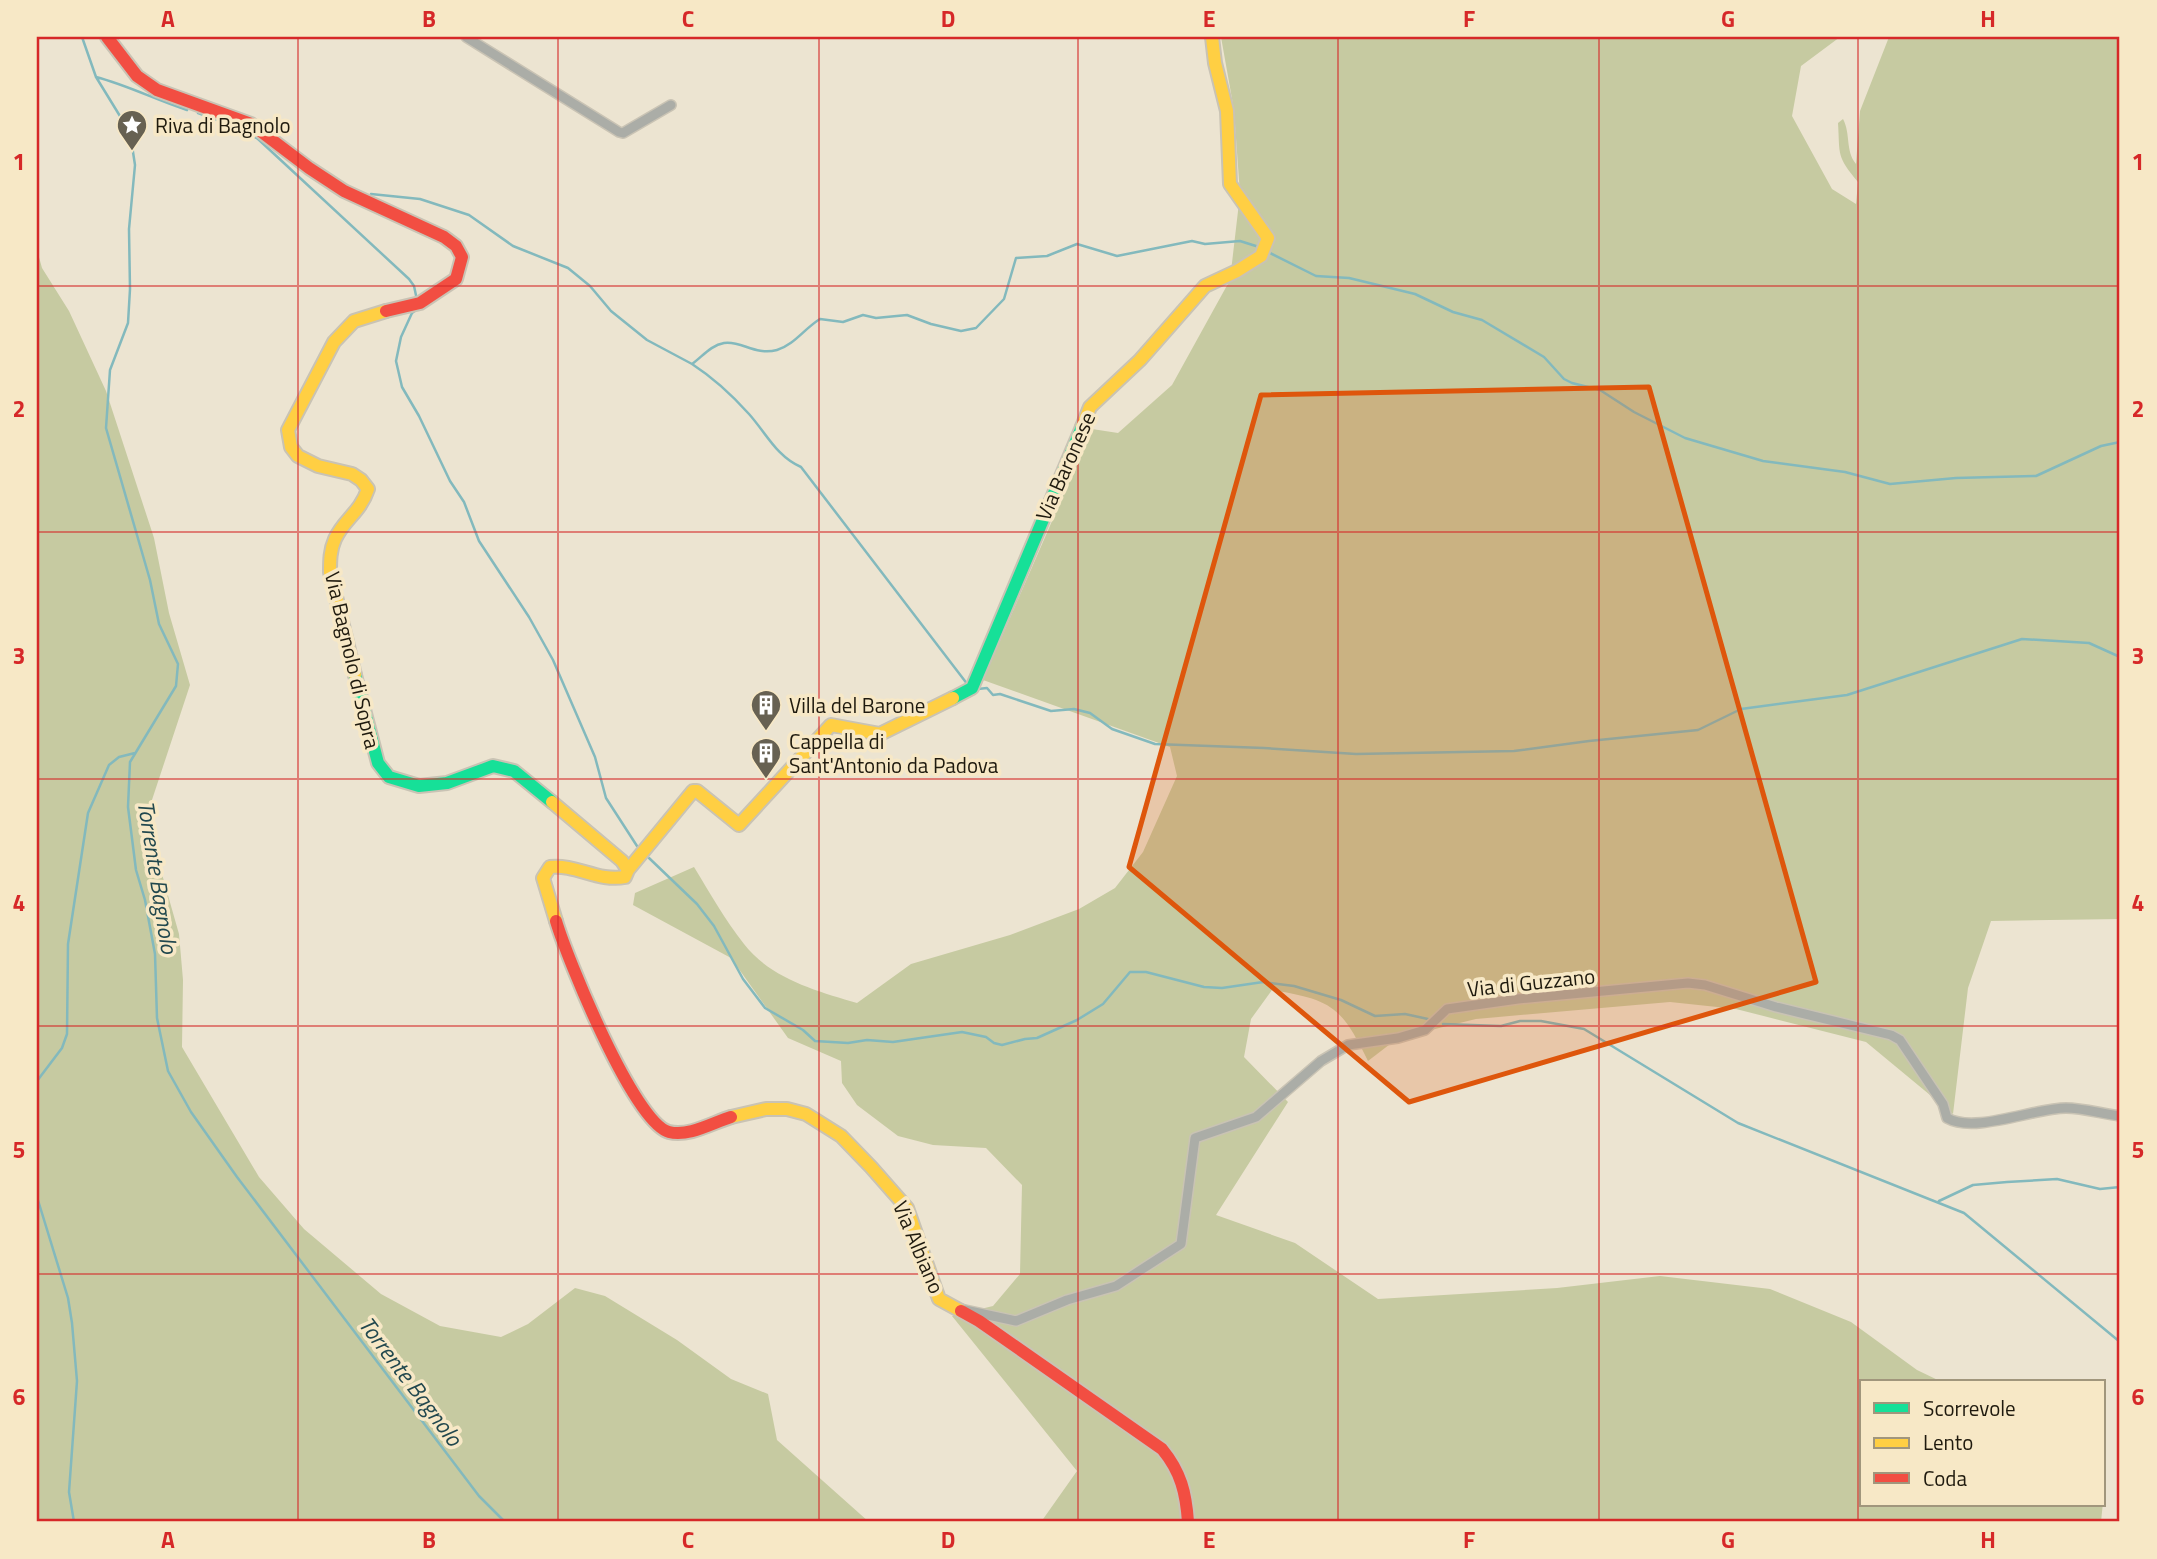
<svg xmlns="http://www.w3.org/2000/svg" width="2157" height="1559" viewBox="0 0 2157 1559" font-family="'Titillium Web',sans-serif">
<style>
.forest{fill:#c6caa1}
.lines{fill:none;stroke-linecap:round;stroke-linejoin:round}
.stream{stroke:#83b9bd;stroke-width:2.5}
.street-casing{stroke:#c9c3b4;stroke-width:12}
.fast-casing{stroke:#c9c3b4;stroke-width:16}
.slow-casing{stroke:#c9c3b4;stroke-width:16}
.jam-casing{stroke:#c9c3b4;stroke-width:16}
.street{stroke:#abada7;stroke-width:9}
.fast{stroke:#16e098;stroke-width:12}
.slow{stroke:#ffcf43;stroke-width:12}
.jam{stroke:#f24e42;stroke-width:12}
.marked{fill:#de560c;fill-opacity:0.2;stroke:#de560c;stroke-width:5;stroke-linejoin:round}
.grid{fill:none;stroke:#d62828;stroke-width:2;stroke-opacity:0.55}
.labels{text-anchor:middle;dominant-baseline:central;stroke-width:7;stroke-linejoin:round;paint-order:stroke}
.poi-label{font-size:21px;fill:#1f1a0e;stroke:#f7e8c6;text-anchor:start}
.street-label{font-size:21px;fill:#1f1a0e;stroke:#f7e8c6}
.water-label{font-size:23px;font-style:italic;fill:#22484e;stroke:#f7e8c6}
.neatline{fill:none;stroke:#d62828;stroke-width:2.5}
.grid-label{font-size:23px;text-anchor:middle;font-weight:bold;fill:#d62828}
</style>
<rect width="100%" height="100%" fill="#ece4d1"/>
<path class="forest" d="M 1221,37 L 1840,37 L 1801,66 L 1792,116 L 1832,189 L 1856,204 L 1858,182 C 1836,156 1840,155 1838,123 L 1843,119 C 1851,134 1845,150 1856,164 L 1860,111 L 1889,37 L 2120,37 L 2120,919 L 1991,921 L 1968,988 L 1953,1114 L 1866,1042 L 1736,1009 L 1670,1002 L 1476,1019 L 1398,1038 L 1368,1061 C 1341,1006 1332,1000 1272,990 L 1251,1019 L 1244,1057 L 1288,1102 L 1216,1215 L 1295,1243 L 1378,1299 L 1557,1288 L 1660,1276 L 1770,1289 L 1851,1322 L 1917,1370 L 1942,1382 L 1861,1382 L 1861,1505 L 2103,1505 L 2103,1501 L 2103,1502 L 2101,1522 L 1041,1522 L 1077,1471 L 952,1316 L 993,1306 L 1020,1274 L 1022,1185 L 986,1148 L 933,1145 L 898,1136 L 857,1105 L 842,1083 L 841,1061 L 788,1038 L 731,958 L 633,905 L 635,893 L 694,867 C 710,893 725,920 744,944 C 771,979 817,991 857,1003 L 911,964 L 1010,935 L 1079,909 L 1115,888 L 1143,852 L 1177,776 L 1170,747 L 983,680 L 1092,429 L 1118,433 L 1172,385 L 1230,280 L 1240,194 L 1234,110 Z
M 37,250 L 42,268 L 69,311 L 106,391 L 154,538 L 169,613 L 190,685 L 146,818 L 179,934 L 183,980 L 182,1047 L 259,1177 L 304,1229 L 381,1294 L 440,1326 L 501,1337 L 528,1324 L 575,1288 L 605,1296 L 677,1340 L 731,1379 L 768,1394 L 777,1440 L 869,1522 L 37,1522 Z"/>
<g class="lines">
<path class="stream" d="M 82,37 L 96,77 L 123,121 L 131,139 L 135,165 L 129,229 L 130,289 L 128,323 L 110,370 L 106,428 L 150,580 L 159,624 L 178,664 L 176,686 L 130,762 L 128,807 L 136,870 L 145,900 L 155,954 L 157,1018 L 168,1071 L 191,1112 L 237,1177 L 479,1496 L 505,1522
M 96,77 C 127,85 156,100 187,110
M 198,113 L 240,128 L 258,139 L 409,279 L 414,286 L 417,300
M 371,194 L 420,199 L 469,215 L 513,246 L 568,268 L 590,286 L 611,311 L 647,340 L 692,364 C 702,357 711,345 724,343 C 741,340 755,356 777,350 C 794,345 805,328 820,319 L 843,322 L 863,315 L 876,318 L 907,315 L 931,324 L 961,331 L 976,328 L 1004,299 L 1016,258 L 1047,256 L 1077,244 L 1117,256 L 1192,241 L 1205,244 L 1240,241 L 1259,247
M 1268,252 L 1316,276 L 1349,278 L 1415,294 L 1453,312 L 1482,320 L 1544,357 L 1564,379 L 1572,383 L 1600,390 L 1634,412 L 1685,438 L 1763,461 L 1845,472 L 1890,484 L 1956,478 L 2036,476 L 2101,446 L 2120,442
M 416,310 L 412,313 L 401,337 L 396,361 L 402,387 L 419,416 L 450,481 L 464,502 L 479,541 L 529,617 L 553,660 L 595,757 L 606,798 L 637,846
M 692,364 C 712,377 732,395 749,414 C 766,433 777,457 801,467 L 968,685
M 978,689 L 987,688 L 993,695 L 1000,694 L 1051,711 L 1074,709 L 1090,713 L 1112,729 L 1155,744 L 1264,748 L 1356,754 L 1514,751 L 1589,741 L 1698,730 L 1741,709 L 1847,695 L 2022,639 L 2089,643 L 2120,657
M 649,858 L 697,904 L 714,926 L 743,979 L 765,1008 L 803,1030 L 815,1041 L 848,1043 L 867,1040 L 893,1042 L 962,1032 L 986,1037 L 994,1043 L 1002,1045 L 1025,1039 L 1037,1038 L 1077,1020 L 1103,1004 L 1130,972 L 1146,972 L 1204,987 L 1222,988 L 1263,982 L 1294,986 L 1341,1000 L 1375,1016 L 1405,1014 L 1428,1019
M 1443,1024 L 1501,1026 L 1520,1021 L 1541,1021 L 1584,1029 L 1738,1123 L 1964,1213 L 2120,1342
M 37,1081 L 62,1048 L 67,1034 L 68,944 L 88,813 L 109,765 L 119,757 L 135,753
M 37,1197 L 68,1298 L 72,1323 L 77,1381 L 69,1492 L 74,1522
M 1939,1201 L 1973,1185 L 2007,1182 L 2057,1179 L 2100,1189 L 2120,1187"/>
<g class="street-casing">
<path id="street" d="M 466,37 L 619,132 L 623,133 L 671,105
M 965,1310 L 1016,1321 L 1067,1300 L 1116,1286 L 1181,1244 L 1195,1138 L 1256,1117 L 1321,1061 L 1348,1045 L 1398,1038 L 1425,1030 L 1447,1009 L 1518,999 L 1688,983 L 1705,985 L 1776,1007 L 1891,1035 L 1900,1040 L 1943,1104 L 1947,1118 C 1975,1134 2034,1108 2066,1108 C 2083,1108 2103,1114 2120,1116"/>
</g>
<g class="fast-casing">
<path id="fast" d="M 355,675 L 378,763 L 389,777 L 419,786 L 447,783 L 493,766 L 514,771 L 552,802
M 953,698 L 972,688 L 1082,427"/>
</g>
<g class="slow-casing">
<path id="slow" d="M 1082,427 L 1090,407 L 1140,360 L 1205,286 L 1237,271 L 1261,256 L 1268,238 L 1230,184 L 1227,111 L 1215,63 L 1212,37
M 355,675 L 330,572 C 330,561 330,550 335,539 C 344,519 360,513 368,489 L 361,480 L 352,474 L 318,466 L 298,456 L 291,447 L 288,430 L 334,342 L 354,321 L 386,311
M 552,802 L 622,861 L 628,870
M 556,921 L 543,878 L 550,867 C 576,864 598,882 625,877 L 628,870 L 693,791 L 697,791 L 739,825 L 831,725 L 880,734 L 953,698
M 731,1117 L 766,1109 L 787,1109 L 806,1114 L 841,1136 L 871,1167 L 907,1208 L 939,1299 L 961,1311"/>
</g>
<g class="jam-casing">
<path id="jam" d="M 107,37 L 137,76 L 157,90 L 251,124 L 309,168 L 344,191 L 444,237 L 456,246 L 462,257 L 456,279 L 420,303 L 386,311
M 556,921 C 567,958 634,1123 669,1132 C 689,1137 712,1123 731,1117
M 961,1311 L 979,1321 L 1162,1449 C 1181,1472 1186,1493 1188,1522"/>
</g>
<use href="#street" class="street"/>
<use href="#fast" class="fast"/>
<use href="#slow" class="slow"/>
<use href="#jam" class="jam"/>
</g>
<path class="marked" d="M 1649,387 L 1816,982 L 1409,1102 L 1129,867 L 1261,395 Z"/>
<path class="grid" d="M 298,37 L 298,1522M 558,37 L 558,1522M 819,37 L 819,1522M 1078,37 L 1078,1522M 1338,37 L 1338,1522M 1599,37 L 1599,1522M 1858,37 L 1858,1522M 37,286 L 2120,286M 37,532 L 2120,532M 37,779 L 2120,779M 37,1026 L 2120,1026M 37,1274 L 2120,1274"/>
<defs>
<g id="sight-pin" transform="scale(1.575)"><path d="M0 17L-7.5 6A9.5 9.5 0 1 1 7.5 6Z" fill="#676152" stroke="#f7e8c6"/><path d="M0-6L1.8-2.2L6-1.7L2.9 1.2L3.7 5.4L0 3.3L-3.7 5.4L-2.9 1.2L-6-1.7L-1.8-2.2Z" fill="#fff"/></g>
<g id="building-pin" transform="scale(1.575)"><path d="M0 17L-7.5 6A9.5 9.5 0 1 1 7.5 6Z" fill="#676152" stroke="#f7e8c6"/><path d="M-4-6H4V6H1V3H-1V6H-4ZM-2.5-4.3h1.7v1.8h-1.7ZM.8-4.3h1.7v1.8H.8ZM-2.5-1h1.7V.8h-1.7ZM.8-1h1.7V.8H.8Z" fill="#fff"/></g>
</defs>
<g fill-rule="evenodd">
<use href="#sight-pin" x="132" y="125"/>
<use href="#building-pin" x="766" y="705"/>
<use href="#building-pin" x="766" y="753"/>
</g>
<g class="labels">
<g class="poi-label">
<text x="155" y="125">Riva di Bagnolo</text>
<text x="789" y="705">Villa del Barone</text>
<text x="789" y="741">Cappella di<tspan x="789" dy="24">Sant'Antonio da Padova</tspan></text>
</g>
<g class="street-label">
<text transform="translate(1065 466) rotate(-66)">Via Baronese</text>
<text transform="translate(353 660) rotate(77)">Via Bagnolo di Sopra</text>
<text transform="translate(1531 982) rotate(-6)">Via di Guzzano</text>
<text transform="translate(919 1247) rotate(67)">Via Albiano</text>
</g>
<g class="water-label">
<text transform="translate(158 877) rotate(81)">Torrente Bagnolo</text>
<text transform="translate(411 1381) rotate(53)">Torrente Bagnolo</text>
</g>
</g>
<rect width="2157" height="1559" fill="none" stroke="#f7e8c6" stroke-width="77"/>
<rect x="1860" y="1380" width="245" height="126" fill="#f7e8c6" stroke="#a1967c" stroke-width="2"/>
<rect x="1874" y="1403" width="35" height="10" fill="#16e098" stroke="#a1967c" stroke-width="2"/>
<text x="1923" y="1416" font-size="21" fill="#1f1a0e">Scorrevole</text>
<rect x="1874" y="1438" width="35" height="10" fill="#ffcf43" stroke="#a1967c" stroke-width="2"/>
<text x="1923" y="1450" font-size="21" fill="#1f1a0e">Lento</text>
<rect x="1874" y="1473" width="35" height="10" fill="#f24e42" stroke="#a1967c" stroke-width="2"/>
<text x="1923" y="1486" font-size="21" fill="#1f1a0e">Coda</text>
<rect x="38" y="38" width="2080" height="1482" class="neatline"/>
<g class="grid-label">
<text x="168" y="27">A</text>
<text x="429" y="27">B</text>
<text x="688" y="27">C</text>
<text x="948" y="27">D</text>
<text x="1209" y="27">E</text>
<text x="1469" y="27">F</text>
<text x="1728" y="27">G</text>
<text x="1988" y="27">H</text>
<text x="19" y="170">1</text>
<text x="2138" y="170">1</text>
<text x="19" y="417">2</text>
<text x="2138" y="417">2</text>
<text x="19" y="664">3</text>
<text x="2138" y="664">3</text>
<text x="19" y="911">4</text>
<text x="2138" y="911">4</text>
<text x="19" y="1158">5</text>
<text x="2138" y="1158">5</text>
<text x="19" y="1405">6</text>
<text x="2138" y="1405">6</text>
<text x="168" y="1548">A</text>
<text x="429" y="1548">B</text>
<text x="688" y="1548">C</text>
<text x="948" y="1548">D</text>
<text x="1209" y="1548">E</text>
<text x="1469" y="1548">F</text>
<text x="1728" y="1548">G</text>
<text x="1988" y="1548">H</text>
</g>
</svg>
